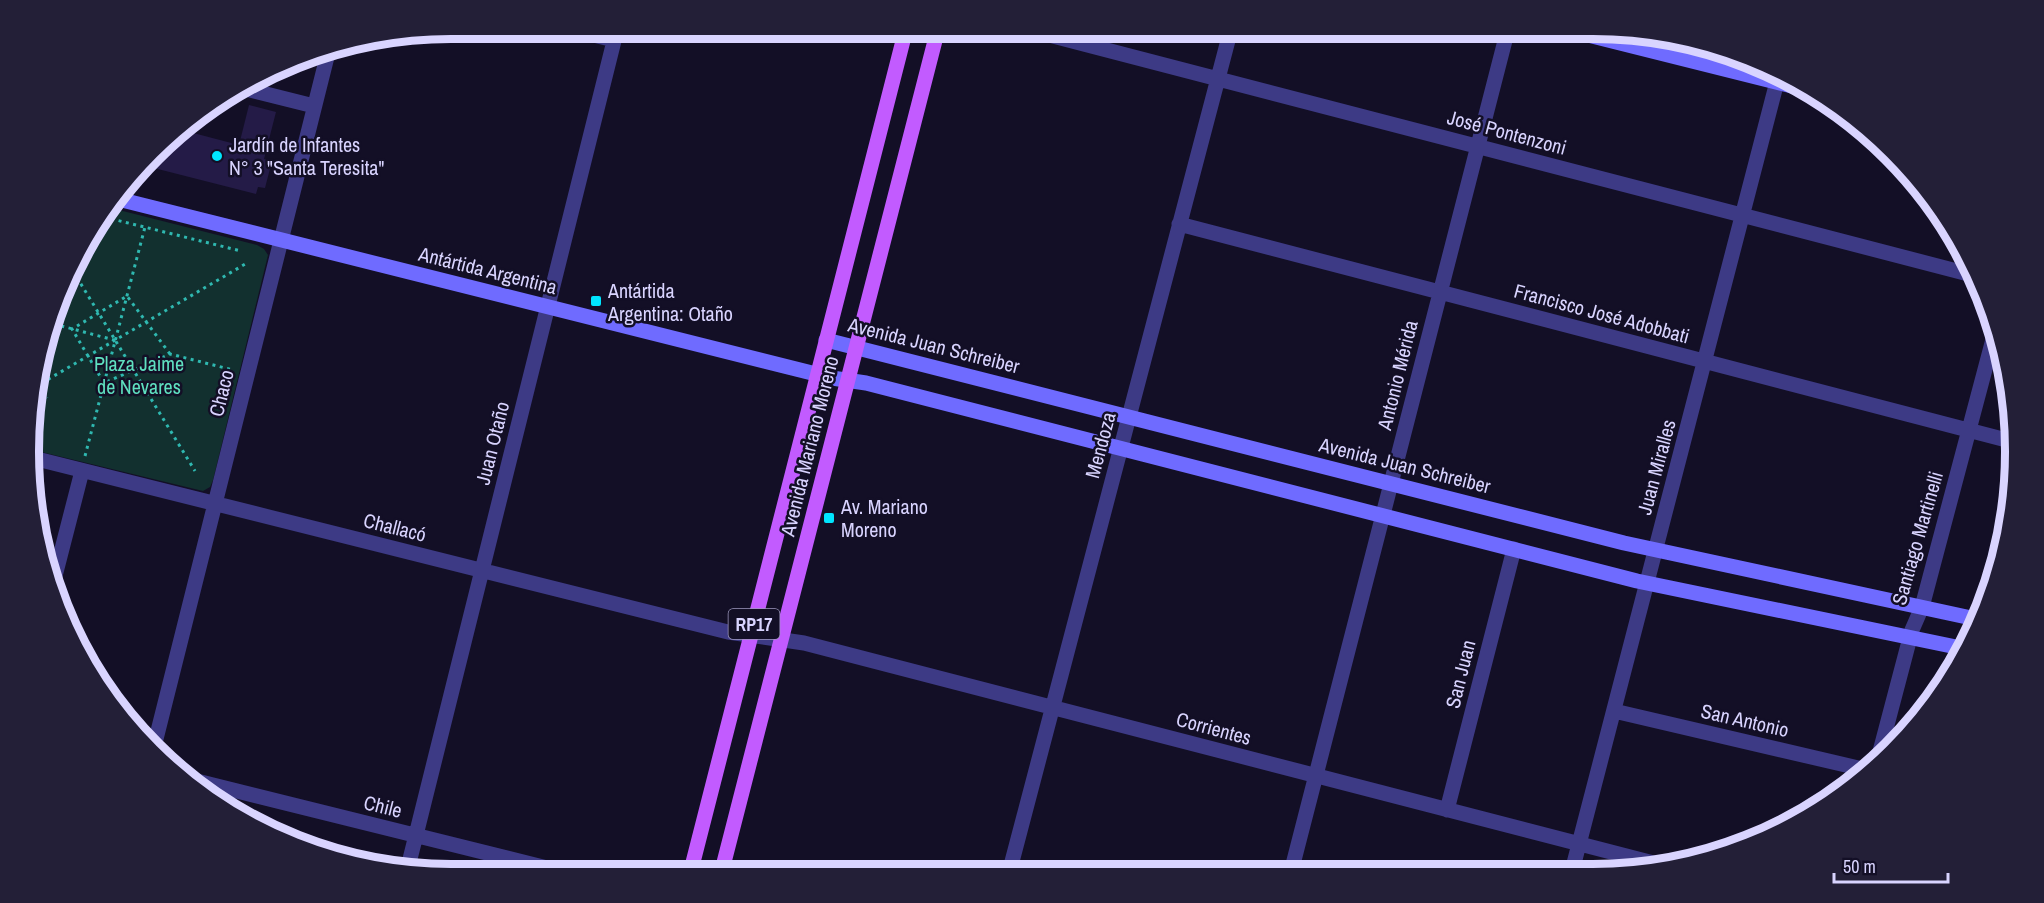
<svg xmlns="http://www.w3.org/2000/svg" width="2044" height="903" viewBox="0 0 2044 903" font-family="'Archivo Narrow',sans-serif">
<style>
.green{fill:#12302f}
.building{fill:#241b47}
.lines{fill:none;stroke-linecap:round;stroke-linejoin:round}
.path{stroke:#2fb8b0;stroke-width:3;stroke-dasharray:3 4.5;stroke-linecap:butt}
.street{stroke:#3d3a85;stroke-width:15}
.secondary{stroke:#6f6bff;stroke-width:15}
.primary{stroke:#c25bff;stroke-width:15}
.poi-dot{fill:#00e5ff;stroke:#130f26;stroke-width:2}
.labels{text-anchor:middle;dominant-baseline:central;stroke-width:5;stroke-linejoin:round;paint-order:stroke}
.shield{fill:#130f26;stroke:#9e99be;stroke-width:1.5}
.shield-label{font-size:18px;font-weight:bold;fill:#d9d4ff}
.street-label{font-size:20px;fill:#d9d4ff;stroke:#130f26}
.poi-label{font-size:20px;fill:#d9d4ff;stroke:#130f26;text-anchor:start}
.park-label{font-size:20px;fill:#5fe0c0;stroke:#130f26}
.rim{fill:none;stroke:#d9d4ff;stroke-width:8}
</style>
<rect width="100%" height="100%" fill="#130f26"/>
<path class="green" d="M 111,208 L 257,245 L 264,249 L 268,255 L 213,480 L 210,487 L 203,491 L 29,449 L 37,369 L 85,240 Z"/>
<path class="building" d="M 249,105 L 276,112 L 264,159 L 272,161 L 265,188 L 258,187 L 256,194 L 146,166 L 173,133 L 178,129 L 239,145 Z"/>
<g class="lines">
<path class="path" d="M 104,217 L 241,251
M 73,271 L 195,471
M 54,324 L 114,340
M 170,354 L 127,296 L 72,329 L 104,383 L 170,354 L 233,370
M 39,385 L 47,398
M 35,387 L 247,263
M 85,456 L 145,227"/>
<path class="street" d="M 569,29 L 614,40
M 1026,29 L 1976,276
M 238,87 L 314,106
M 1179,224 L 2014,442
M 29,457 L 728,632 L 804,643 L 1665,866
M 54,580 L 82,471
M 1614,711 L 1867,770
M 154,747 L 329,49
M 1878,759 L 1912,630 L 1922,607 L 1996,328
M 185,778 L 571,874
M 1447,810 L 1514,549
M 408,867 L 617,29
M 1572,871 L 1779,74
M 1291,872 L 1508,29
M 1009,873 L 1231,29"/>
<path class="secondary" d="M 1564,29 L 1812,91
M 118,199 L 832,378 L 866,383 L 1637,581 L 1961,648
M 826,340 L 1624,543 L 1976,619"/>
<path class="primary" d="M 690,874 L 906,29
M 721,874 L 938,29"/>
</g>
<g class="poi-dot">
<circle cx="217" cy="156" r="6"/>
<rect x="590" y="295" width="12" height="12" rx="3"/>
<rect x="823" y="512" width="12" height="12" rx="3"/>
</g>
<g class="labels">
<rect class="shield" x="728.5" y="609" width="51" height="30" rx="4.5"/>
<g class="shield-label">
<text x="754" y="624">RP17</text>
</g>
<g class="street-label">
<text transform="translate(1507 132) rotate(15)">José Pontenzoni</text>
<text transform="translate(488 270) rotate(14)">Antártida Argentina</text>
<text transform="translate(1602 313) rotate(15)">Francisco José Adobbati</text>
<text transform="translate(934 345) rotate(14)">Avenida Juan Schreiber</text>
<text transform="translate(1397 375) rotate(-76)">Antonio Mérida</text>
<text transform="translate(221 393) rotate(-76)">Chaco</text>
<text transform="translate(492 443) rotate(-76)">Juan Otaño</text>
<text transform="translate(1100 445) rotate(-75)">Mendoza</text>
<text transform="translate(809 446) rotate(-76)">Avenida Mariano Moreno</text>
<text transform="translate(1405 465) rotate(14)">Avenida Juan Schreiber</text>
<text transform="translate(1656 467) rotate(-75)">Juan Miralles</text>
<text transform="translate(395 527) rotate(14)">Challacó</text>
<text transform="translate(1917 538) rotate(-74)">Santiago Martinelli</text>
<text transform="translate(1460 674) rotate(-76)">San Juan</text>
<text transform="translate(1745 720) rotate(13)">San Antonio</text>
<text transform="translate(1214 728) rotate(15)">Corrientes</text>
<text transform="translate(383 806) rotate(14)">Chile</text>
</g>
<g class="poi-label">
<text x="229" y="144">Jardín de Infantes<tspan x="229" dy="23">N° 3 "Santa Teresita"</tspan></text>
<text x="608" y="290">Antártida<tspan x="608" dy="23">Argentina: Otaño</tspan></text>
<text x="841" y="506">Av. Mariano<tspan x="841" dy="23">Moreno</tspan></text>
</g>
<g class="park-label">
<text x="139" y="363">Plaza Jaime<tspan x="139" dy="23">de Nevares</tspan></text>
</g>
</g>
<path d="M0 0H2044V903H0ZM451 39H1593A412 412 0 0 1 2005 451V452A412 412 0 0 1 1593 864H451A412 412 0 0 1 39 452V451A412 412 0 0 1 451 39Z" fill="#231f37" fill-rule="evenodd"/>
<path class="rim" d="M451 39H1593A412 412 0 0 1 2005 451V452A412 412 0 0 1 1593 864H451A412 412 0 0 1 39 452V451A412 412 0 0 1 451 39Z"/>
<path d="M1834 873v9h114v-9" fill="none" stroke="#d9d4ff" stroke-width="3"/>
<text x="1843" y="873" font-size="18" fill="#d9d4ff" stroke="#130f26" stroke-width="4.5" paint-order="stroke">50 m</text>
</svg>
